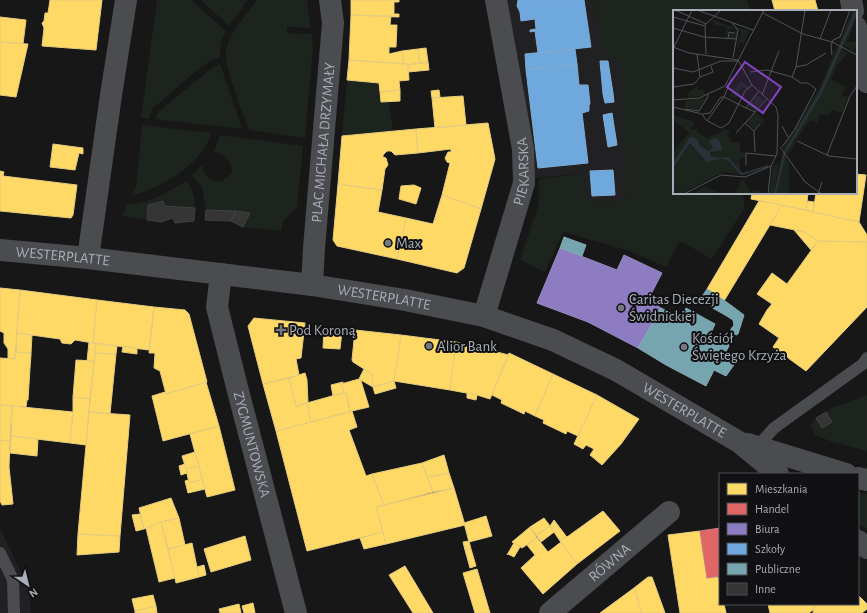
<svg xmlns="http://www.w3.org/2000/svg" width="867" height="613" viewBox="0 0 867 613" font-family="'Alegreya Sans',sans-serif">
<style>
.built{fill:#212123}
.green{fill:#1d241e}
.homes{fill:#ffd966;stroke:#e5cc7f}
.shops{fill:#e06666;stroke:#cf7b7f}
.offices{fill:#8e7cc3;stroke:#968bc0}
.schools{fill:#6fa8dc;stroke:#80aad1}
.public{fill:#76a5af;stroke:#85a7b2}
.building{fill:#353536;stroke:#3f4043}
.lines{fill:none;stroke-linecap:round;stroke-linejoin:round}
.service{stroke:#4b4c50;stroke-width:12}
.minor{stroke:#4b4c50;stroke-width:22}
.tertiary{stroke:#4b4c50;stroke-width:22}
.poi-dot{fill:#757880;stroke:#111113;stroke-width:1.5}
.labels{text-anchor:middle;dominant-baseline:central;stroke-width:4;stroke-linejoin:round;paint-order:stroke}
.street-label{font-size:15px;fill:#a8adb8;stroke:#111113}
.poi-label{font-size:15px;fill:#a8adb8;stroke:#111113;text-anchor:start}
.inset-river{fill:none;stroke:#2a3239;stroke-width:2}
.inset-road{fill:none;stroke:#515357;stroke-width:1}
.view{fill:#8446be;fill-opacity:0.15;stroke:#8446be;stroke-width:2}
.inset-edge{fill:none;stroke:#a8adb8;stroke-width:2}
</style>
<rect width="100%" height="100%" fill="#171717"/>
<path class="built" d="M 503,0 L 594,0 L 601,39 L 659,29 L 637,185 L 618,201 L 588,202 L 583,173 L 529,179 Z
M 0,528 L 29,590 L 31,613 L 0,613 Z"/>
<path class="green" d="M 157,0 L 191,0 L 226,31 L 221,42 L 219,58 L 210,61 L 196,71 L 152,109 L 149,119 L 141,118 Z
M 201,0 L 248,0 L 229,26 Z
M 257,0 L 307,0 L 311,28 L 287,27 L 287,33 L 312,34 L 313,48 L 305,138 L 249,130 C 244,115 223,64 226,50 C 230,32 246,15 257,0 Z
M 594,0 L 747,0 L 750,11 L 674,11 L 674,193 L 742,193 L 745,207 L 712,259 L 680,241 L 666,267 L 627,250 L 563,232 L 545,272 L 520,260 L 539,203 L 539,179 L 583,173 L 588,202 L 617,201 L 628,193 L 621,65 L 602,47 Z
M 220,64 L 242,129 L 155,119 L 158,112 L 212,68 Z
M 347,80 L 379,83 L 381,102 L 389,102 L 393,131 L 342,136 Z
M 142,125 L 211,133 C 209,139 207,145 203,150 C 188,173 157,188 132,196 L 136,186 Z
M 220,135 L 303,146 L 297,207 L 283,222 L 281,231 L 243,227 L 250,213 L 206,210 L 202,187 L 192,175 L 202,165 C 206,183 222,187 232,172 C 231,159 226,155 214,152 Z
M 187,181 C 193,190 195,197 195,208 L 164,206 L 163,201 L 148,205 L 147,220 L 122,216 L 127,204 C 149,205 168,191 187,181 Z
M 867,395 L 867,451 L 830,441 L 815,435 L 811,426 L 813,420 L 832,408 Z
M 858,492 L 867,494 L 867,529 L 858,523 Z"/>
<path class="homes" d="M 50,0 L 102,0 L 96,50 L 42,46 L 44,28 L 42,23 L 44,21 L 45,13 L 48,13 Z
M 351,0 L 399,0 L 399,2 L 394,2 L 394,14 L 399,14 L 399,17 L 351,15 Z
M 772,0 L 815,0 L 818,11 L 775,11 Z
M 351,15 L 391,16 L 390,25 L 397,25 L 396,47 L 389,47 L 389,54 L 402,51 L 404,64 L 349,60 Z
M 0,17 L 26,20 L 23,44 L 0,42 Z
M 0,42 L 28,44 L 16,97 L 0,95 Z
M 426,48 L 428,62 L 420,63 L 418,49 Z
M 418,49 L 420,63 L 408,65 L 408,64 L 404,64 L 402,51 Z
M 349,60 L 408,64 L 409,80 L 399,81 L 400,90 L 380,92 L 379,83 L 347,80 Z
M 428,62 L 429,70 L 408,72 L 408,65 Z
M 400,90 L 400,101 L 381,102 L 380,92 Z
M 439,90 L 440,97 L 432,98 L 431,91 Z
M 463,96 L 466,125 L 435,128 L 432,98 Z
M 488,123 L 495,159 L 481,209 L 442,195 L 450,163 L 447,162 L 445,158 L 448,152 L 451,152 L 451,149 L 418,153 L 416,129 Z
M 416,129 L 418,153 L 395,155 L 391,151 L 387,151 L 383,155 L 383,157 L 386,158 L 388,165 L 385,169 L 382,190 L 338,184 L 342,136 Z
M 53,144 L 83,148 L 83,154 L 79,153 L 75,170 L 50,167 Z
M 0,171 L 4,172 L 3,176 L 77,185 L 73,215 L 71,218 L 0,211 Z
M 856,174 L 866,175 L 859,222 L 813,212 L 816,193 L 856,193 Z
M 338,184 L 382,190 L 378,212 L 406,218 L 397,259 L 337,246 L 333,240 Z
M 414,185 L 421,188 L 416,204 L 399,199 L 401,186 Z
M 752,193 L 808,193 L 806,210 L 751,199 Z
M 442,195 L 481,209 L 464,268 L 457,273 L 397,259 L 406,218 L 433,224 Z
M 759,201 L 782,205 L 724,301 L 707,289 Z
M 807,201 L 814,202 L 813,212 L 806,210 Z
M 782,205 L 859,222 L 867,235 L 867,242 L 818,241 L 805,232 L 770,225 Z
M 794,230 L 805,232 L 818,241 L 811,250 Z
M 818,241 L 867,242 L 867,307 L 806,371 L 773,347 L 779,338 L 759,324 L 767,310 L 772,304 L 757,294 L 772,273 L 787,284 Z
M 0,288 L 20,290 L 15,359 L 8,358 L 8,349 L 4,343 L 4,333 L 0,331 Z
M 20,290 L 97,300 L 93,343 L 75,340 L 71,344 L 62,343 L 60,339 L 17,333 Z
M 97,300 L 154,307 L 149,350 L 93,343 Z
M 154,307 L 185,310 L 189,314 L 207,382 L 166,394 L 160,371 L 154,368 L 155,353 L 149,353 Z
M 254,318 L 305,323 L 301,358 L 296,359 L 299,375 L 263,384 L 248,326 Z
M 324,330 L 342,332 L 340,349 L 323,348 Z
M 355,330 L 401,335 L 394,381 L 373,387 L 372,374 L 353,362 L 352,360 Z
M 17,333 L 32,335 L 31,353 L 16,352 Z
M 401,335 L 456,342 L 450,390 L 394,381 Z
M 89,342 L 96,343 L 94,361 L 87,361 Z
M 456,342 L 509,355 L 490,399 L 477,395 L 450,390 Z
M 96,343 L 117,346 L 116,354 L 95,353 Z
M 123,346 L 137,348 L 137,354 L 122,352 Z
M 16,352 L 31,353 L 31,355 L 30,368 L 28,400 L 27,400 L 26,407 L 0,405 L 0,358 L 15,359 Z
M 95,353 L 116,354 L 110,414 L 89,412 Z
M 509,353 L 553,374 L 535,416 L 525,411 L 524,414 L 501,403 L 502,400 L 492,395 Z
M 76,360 L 94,361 L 90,399 L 73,397 Z
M 364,369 L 372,374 L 373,387 L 359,379 Z
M 305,373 L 307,380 L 308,403 L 296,406 L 289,378 Z
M 553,374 L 597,395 L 578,436 L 567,431 L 566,434 L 543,423 L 544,420 L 535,416 Z
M 289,378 L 296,406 L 307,403 L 311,422 L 276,431 L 263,384 Z
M 359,379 L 361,381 L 369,407 L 352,411 L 350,411 L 346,392 L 344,393 L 341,384 Z
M 394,381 L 396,388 L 375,394 L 373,387 Z
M 206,382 L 219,426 L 163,441 L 152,396 L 165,392 L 166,394 Z
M 343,382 L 343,383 L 341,384 L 344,393 L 333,396 L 331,385 Z
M 346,392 L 350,412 L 311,422 L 307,403 Z
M 467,393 L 477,395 L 476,400 L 467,398 Z
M 597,395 L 639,419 L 621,444 L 602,465 L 590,455 L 594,449 L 586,445 L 583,449 L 574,444 Z
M 73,397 L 90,399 L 86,445 L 70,443 L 73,412 Z
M 0,405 L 12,406 L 10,441 L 0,440 Z
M 12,406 L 73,412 L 70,443 L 11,436 Z
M 352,411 L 357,427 L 349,430 L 366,476 L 372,474 L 384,505 L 376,507 L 383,532 L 307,551 L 276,431 Z
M 89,412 L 130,415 L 120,536 L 78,534 Z
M 219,426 L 235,490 L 207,497 L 190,434 Z
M 11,436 L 38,439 L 37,456 L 10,453 Z
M 0,440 L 10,441 L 9,467 L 13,504 L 2,505 L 0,501 Z
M 195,452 L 199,466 L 186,469 L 182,456 Z
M 444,455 L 449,473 L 427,477 L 422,463 Z
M 422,463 L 433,492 L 384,505 L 372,474 Z
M 185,464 L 187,473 L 181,475 L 179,466 Z
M 199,466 L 202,479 L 189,483 L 186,469 Z
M 449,473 L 454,488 L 433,492 L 427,477 Z
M 202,479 L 205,489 L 188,493 L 185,481 L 188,480 L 189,483 Z
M 454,488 L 465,525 L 386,544 L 376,507 Z
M 171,498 L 179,518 L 161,522 L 144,529 L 139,508 Z
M 603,511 L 620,531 L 577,564 L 560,541 L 566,536 L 567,537 Z
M 140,514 L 144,529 L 136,531 L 132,515 Z
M 486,516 L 492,536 L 469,542 L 464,523 Z
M 179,518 L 185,545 L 168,549 L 161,522 Z
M 544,518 L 550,526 L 536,535 L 530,527 Z
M 554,520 L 566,536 L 560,541 L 550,526 Z
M 161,522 L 175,578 L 159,582 L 146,528 Z
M 550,526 L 554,532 L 541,542 L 536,535 Z
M 530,527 L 537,538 L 522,548 L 512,542 Z
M 700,531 L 707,578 L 718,577 L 720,585 L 720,604 L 724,604 L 726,613 L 680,613 L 668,535 Z
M 383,532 L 386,544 L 364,549 L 360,538 Z
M 78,534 L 120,536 L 119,552 L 77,555 Z
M 245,536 L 251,560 L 211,572 L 204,549 Z
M 537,538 L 548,552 L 561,542 L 577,564 L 543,594 L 521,568 L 535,555 L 527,545 Z
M 469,541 L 471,549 L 465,550 L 463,542 Z
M 192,543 L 199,577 L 176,583 L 168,549 Z
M 514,543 L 520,547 L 514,557 L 508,554 L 507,555 Z
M 471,549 L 476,566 L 470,568 L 465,550 Z
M 204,565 L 206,575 L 199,577 L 197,567 Z
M 405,566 L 433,613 L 413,613 L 389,575 Z
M 477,569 L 490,613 L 475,613 L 463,573 Z
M 648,577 L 652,577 L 665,613 L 642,613 L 634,588 Z
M 634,588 L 642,613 L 600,613 Z
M 153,595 L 156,606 L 135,611 L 132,599 Z
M 858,595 L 867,604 L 867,609 L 862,613 L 813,613 L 815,604 L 858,604 Z
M 253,603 L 255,613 L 244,613 L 242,606 Z
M 239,604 L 241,613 L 220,613 L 219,609 Z
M 768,604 L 815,604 L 813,610 L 809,613 L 770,613 Z
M 156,606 L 157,613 L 135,613 L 135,611 Z"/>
<path class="shops" d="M 720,528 L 720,576 L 707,578 L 700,531 Z"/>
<path class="offices" d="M 560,248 L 617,270 L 624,255 L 662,273 L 648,300 L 661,308 L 638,348 L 588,322 L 537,303 Z"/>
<path class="schools" d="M 518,0 L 584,0 L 591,47 L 538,53 L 535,31 L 530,32 L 530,30 L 536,29 L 535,19 L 521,21 L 520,12 L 517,6 Z
M 575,49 L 577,64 L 526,70 L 525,54 Z
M 600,61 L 608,61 L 613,93 L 603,94 Z
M 577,64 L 579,85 L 588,85 L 590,104 L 589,105 L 589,111 L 582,113 L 588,163 L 538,168 L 526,70 Z
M 613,93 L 614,102 L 605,103 L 603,94 Z
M 612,113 L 617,145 L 608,147 L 603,115 Z
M 613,170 L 615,195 L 592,196 L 590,171 Z"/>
<path class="public" d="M 564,237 L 586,245 L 582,256 L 560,248 Z
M 707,289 L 715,294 L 710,303 L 701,298 Z
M 715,294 L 732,306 L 725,315 L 709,306 Z
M 732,306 L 744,315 L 738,334 L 736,335 L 731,331 L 731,329 L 734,325 L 733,320 L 725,315 Z
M 661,308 L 680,318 L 686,308 L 715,324 L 710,335 L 726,344 L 728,343 L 729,346 L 724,355 L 736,362 L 726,376 L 714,370 L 706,386 L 666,365 L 638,348 Z"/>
<path class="building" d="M 163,201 L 164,206 L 195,208 L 194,221 L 175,223 L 173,218 L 161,222 L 147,220 L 148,205 Z
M 206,210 L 236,211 L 231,221 L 205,220 Z
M 236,211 L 250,213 L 243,227 L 231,221 Z
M 826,412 L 832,422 L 822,428 L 816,418 Z"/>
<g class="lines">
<path class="service" d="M 757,447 L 774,428 L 863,364 L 867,358
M 0,553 L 13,580 L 14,613"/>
<g class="minor">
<path d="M 851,0 L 853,11"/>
<path d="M 856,27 L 867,82"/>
<path d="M 88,258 L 111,95 L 126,0"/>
<path id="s1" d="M 221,274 L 217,307 L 237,387 L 296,613"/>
<path id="s2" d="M 312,285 L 314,248 L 333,23 L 330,0"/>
<path id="s3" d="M 484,316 L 524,183 L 523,149 L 496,0"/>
<path id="s4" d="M 550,613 L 669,512"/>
</g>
<g class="tertiary">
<path id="s5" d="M 0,250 L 88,258 L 312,285 L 405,300 L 484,316 L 553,340 L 616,370 L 739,442 L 778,474"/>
<path d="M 748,444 L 846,474"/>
<path d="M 858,478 L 867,480"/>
<path d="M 858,541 L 867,548"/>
</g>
</g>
<g class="poi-dot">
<circle cx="388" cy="243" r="4"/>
<circle cx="621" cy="308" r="4"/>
<path d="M279 324h4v4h4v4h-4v4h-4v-4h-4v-4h4z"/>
<circle cx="429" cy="346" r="4"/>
<circle cx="684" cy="347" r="4"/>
</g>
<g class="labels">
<g class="street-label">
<text stroke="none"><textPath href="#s2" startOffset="143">PLAC MICHAŁA DRZYMAŁY</textPath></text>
<text stroke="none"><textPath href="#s3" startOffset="150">PIEKARSKA</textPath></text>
<text stroke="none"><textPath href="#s5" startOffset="63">WESTERPLATTE</textPath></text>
<text stroke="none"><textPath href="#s5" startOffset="387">WESTERPLATTE</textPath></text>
<text stroke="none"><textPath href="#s5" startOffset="711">WESTERPLATTE</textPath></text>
<text stroke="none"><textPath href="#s1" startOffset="175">ZYGMUNTOWSKA</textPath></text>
<text stroke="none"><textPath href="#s4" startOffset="78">RÓWNA</textPath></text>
</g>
<g class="poi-label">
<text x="396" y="243">Max</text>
<text x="629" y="299">Caritas Diecezji<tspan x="629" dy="17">Świdnickiej</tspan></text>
<text x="289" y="330">Pod Koroną</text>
<text x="692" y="338">Kościół<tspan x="692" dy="17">Świętego Krzyża</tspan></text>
<text x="437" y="346">Alior Bank</text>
</g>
</g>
<g transform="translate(673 10)">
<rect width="184" height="184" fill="#171717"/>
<path d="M 179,0 L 184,0 L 184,6 L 174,32 L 184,32 L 184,36 L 180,40 L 166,33 ZM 41,10 L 64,19 L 64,28 L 56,28 L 57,23 L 64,20 L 59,19 L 55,20 L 54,28 L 54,25 L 51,25 L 54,17 L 37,14 L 42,13 L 39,11 ZM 59,15 L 76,21 L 71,34 L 68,33 L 64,36 L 68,22 ZM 164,36 L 175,43 L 164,55 L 158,70 L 173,76 L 169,85 L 175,87 L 169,103 L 159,100 L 154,106 L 147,104 L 144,113 L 137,110 L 123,130 L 117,127 L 147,77 ZM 68,71 L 76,77 L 73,80 L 69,76 L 63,89 L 57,86 L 60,78 L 62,80 ZM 25,76 L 26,80 L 30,79 L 32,85 L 15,88 L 15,83 ZM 84,85 L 91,90 L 82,101 L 75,97 ZM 35,87 L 25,100 L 11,97 L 13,91 ZM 82,102 L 91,109 L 90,114 L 87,113 L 81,119 L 74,112 ZM 0,105 L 21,112 L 18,120 L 24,118 L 24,122 L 34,128 L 47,123 L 51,118 L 57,122 L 55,126 L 58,132 L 67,133 L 67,142 L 72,142 L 72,148 L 66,148 L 68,164 L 92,158 L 71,165 L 50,162 L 7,184 L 3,182 L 0,179 L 0,147 L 3,138 L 16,123 L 0,110 ZM 116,128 L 123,132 L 115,145 L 110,138 ZM 112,146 L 116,154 L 116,184 L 103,184 ZM 106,153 L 101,184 L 96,184 L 100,156 ZM 69,168 L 77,182 L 86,179 L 88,184 L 62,184 ZM 32,176 L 46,183 L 45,184 L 24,184 L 23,181 Z" fill="#1d241e"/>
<path d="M 182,0 L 183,6 L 149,83 L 113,143 L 103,184 L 101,184 L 110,143 L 147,81 ZM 17,127 L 24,129 L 27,136 L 36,141 L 40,137 L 36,131 L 42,128 L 47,131 L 49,140 L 37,142 L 38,147 L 51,148 L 34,152 L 17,133 L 0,158 L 0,153 Z" fill="#2a3239"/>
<path class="inset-river" d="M 49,148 L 55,149 L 69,164 L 95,156"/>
<path class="inset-road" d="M 2,0 L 33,14M 24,0 L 80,20M 90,3 L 130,24 L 159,32 L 184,45M 0,7 L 32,16M 59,13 L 65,20 L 60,48M 0,18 L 31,27 L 64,29M 55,29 L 56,22 L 61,23M 147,29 L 158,0M 0,37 L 16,43 L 65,50 L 79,75 L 103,97 L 105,105 L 104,144 L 98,156 L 72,167 L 48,165 L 11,184M 1,37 L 19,0M 24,44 L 27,67M 33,44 L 32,15 L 48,0M 159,45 L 158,35 L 160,30 L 167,27 L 177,0M 123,57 L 132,0M 0,58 L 20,62 L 48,51 L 65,51M 77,62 L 94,60 L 119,67 L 123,57 L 133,55 L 153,43M 0,77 L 21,74 L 27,67 L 40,62 L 38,56M 85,82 L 73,98 L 82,102 L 94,89M 89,85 L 106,41M 51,87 L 73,98M 0,90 L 26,88 L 52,76 L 91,0M 0,97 L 29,104 L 33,110 L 48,118 L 56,113 L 72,81 L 79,75M 12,99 L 26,101 L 35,87 L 34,84M 30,104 L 37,103 L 48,87 L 51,87M 34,111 L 51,87 L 59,68M 72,113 L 81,121M 109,116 L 115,127M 63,123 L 82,102M 124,131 L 156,146 L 184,149M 107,137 L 132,172 L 149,184M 109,137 L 122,119 L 143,79 L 135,73 L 128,73 L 119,67M 82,142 L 81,121 L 87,114M 154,145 L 177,86 L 184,76M 73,155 L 73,143 L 103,146M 95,184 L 98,156M 145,184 L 149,172"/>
<path class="view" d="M 72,52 L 108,77 L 90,103 L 54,77 Z"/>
<rect width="184" height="184" class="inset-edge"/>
</g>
<rect x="719" y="473" width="140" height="132" fill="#111113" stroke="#4d4f55"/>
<rect x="727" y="483" width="20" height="12" fill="#ffd966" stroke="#4d4f55"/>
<text x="755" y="493" font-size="12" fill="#a8adb8">Mieszkania</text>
<rect x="727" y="503" width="20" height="12" fill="#e06666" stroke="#4d4f55"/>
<text x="755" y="513" font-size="12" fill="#a8adb8">Handel</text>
<rect x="727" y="523" width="20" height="12" fill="#8e7cc3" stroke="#4d4f55"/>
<text x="755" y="533" font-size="12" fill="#a8adb8">Biura</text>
<rect x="727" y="543" width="20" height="12" fill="#6fa8dc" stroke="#4d4f55"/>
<text x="755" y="553" font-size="12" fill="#a8adb8">Szkoły</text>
<rect x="727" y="563" width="20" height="12" fill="#76a5af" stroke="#4d4f55"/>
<text x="755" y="573" font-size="12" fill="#a8adb8">Publiczne</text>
<rect x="727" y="583" width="20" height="12" fill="#353536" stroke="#4d4f55"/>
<text x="755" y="593" font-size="12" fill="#a8adb8">Inne</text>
<g transform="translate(28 585) rotate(145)" stroke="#111113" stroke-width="3" paint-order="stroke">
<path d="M0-3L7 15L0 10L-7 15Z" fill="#a8adb8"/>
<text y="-6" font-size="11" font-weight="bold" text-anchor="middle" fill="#a8adb8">N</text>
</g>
</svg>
